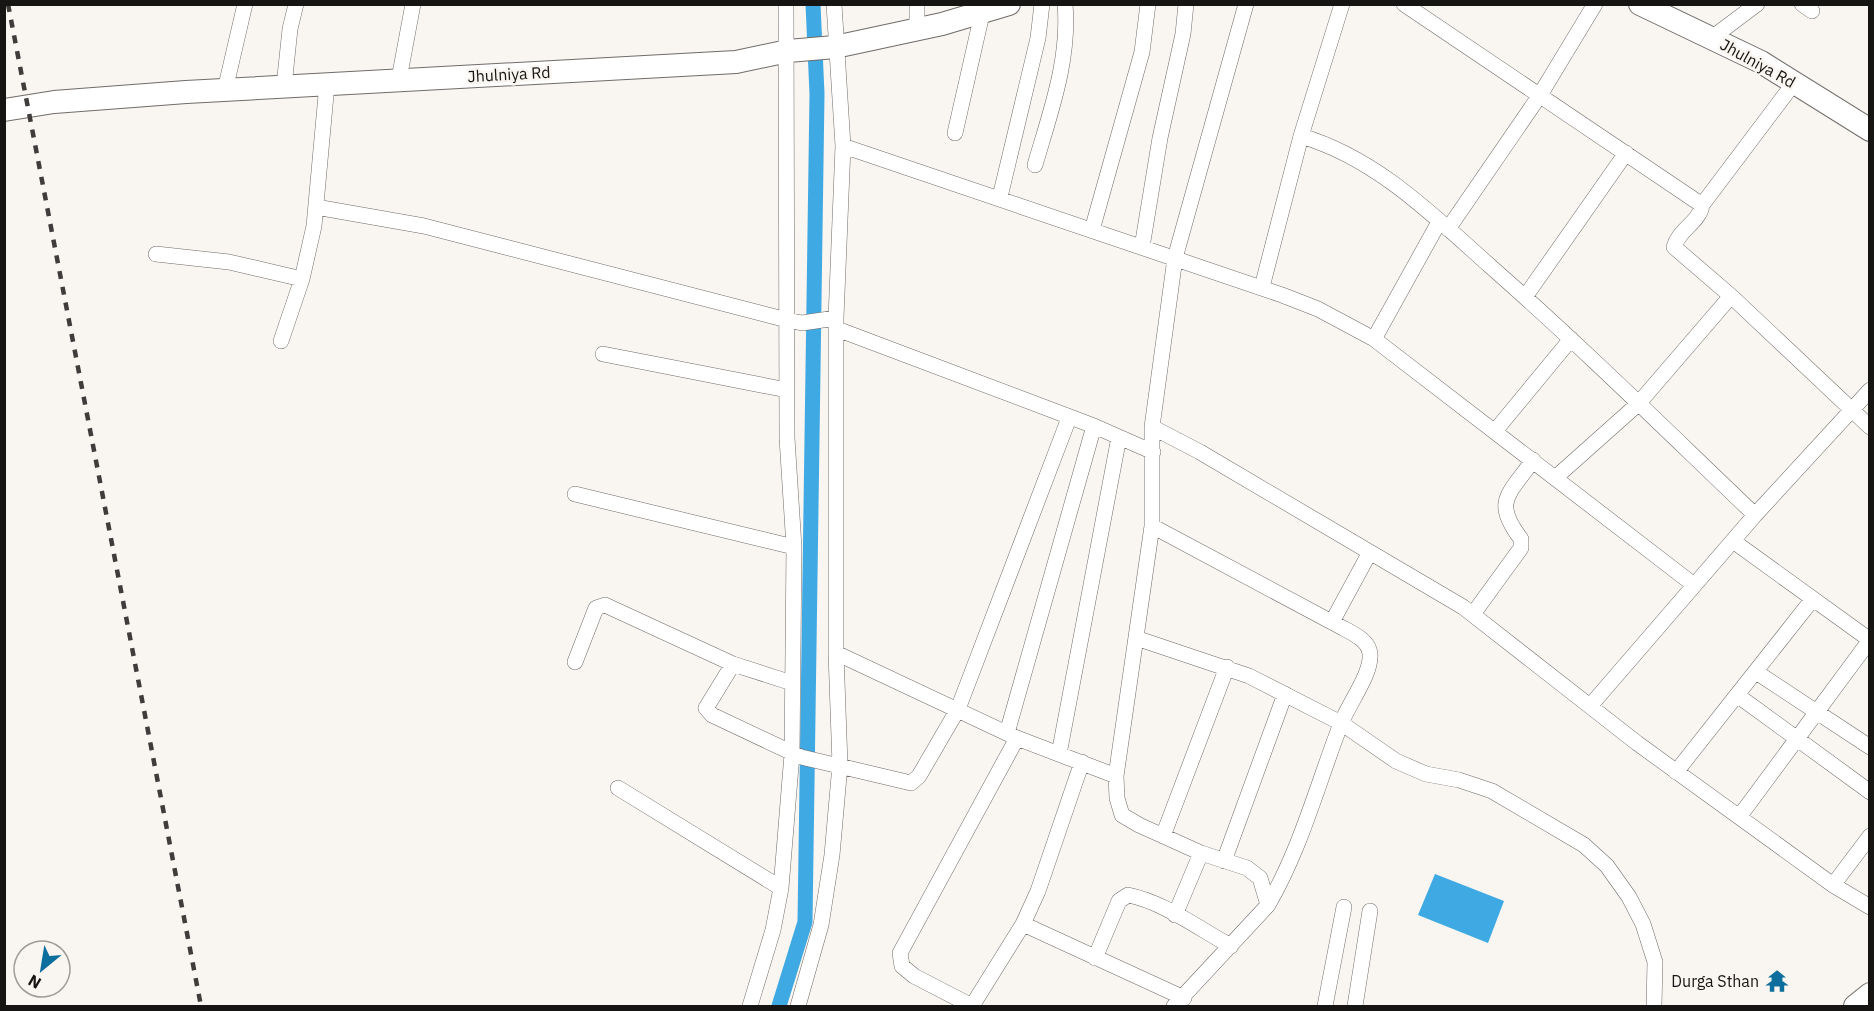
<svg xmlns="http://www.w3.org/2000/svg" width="1874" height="1011" viewBox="0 0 1874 1011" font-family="'IBM Plex Sans',sans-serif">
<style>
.water{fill:#3fa9e3}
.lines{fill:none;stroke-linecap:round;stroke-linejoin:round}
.canal{stroke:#3fa9e3;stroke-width:15}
.street-casing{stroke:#706c69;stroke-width:16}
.secondary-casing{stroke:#706c69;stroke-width:24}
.street{stroke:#fff;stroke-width:15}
.secondary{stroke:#fff;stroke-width:22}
.rail{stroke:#3f3d3b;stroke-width:4.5;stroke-dasharray:8 8;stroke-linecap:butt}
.labels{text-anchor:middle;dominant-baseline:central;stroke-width:5;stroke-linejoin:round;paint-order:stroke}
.street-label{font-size:16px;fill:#171514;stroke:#f9f5f1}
.poi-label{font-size:16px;fill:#171514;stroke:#f9f5f1;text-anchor:end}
</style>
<rect width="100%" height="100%" fill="#f9f5f1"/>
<path class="water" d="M 1435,874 L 1504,901 L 1488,943 L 1418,915 Z"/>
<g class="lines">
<path class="canal" d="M 779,1006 L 805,922 L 817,94 L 813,4"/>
<g class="street-casing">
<path id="street" d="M 917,4 L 917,29
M 1404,4 L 1702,205 C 1700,222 1678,230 1674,247 L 1731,296 L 1870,427
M 1802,4 L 1812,11
M 1713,37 L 1757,4
M 399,79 L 413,4
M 284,86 L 290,29 L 296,4
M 225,90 L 245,4
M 955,133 L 982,14
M 1301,136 C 1376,158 1433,215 1490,266 C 1581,346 1667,431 1755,515
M 843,146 L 1282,295 L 1318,309 L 1374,339 L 1694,585
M 1035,165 C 1050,113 1070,60 1065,4
M 1000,197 L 1038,38 L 1042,4
M 1702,205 L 1794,83
M 316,207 L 424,226 L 787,320 L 802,323 L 836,318
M 1448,229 L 1540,95 L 1595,4
M 1092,230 L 1142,52 L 1148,4
M 1142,247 L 1160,138 L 1183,34 L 1186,4
M 156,254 L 229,262 L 302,279
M 1262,287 L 1301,136 L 1342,4
M 1525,297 L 1626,153
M 837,329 L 1094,426 L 1153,452
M 1374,339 L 1439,222
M 281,341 L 302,279 L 314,226 L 327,84
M 603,354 L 787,390
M 1152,427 L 1200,452 L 1463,607 L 1637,743 L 1833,885 L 1870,907
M 1495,431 L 1571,339
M 1555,478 L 1638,404 L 1731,296
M 575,494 L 794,547
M 1152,526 L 1341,627 C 1352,633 1369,640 1370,654 C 1372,674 1347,706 1340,726 C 1317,786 1301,848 1268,905
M 1733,541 L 1870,640
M 1473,614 L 1521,548 L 1521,539 C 1492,501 1509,495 1533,460
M 1332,622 L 1370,552
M 1136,638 L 1249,676 L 1341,723 L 1396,761 L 1426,774 L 1459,780 L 1492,791 L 1584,845 L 1607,866 L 1629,897 L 1643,924 L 1655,962 L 1654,1006
M 836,653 L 1017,738 L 1116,776
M 575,662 L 596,608 L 605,605 L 733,664 L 792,683
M 733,664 L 706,708 L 712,715 L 801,757 L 911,783 L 919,776 L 958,709 L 1069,418
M 1756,672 L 1870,747
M 1737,695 L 1870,792
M 1590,706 L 1755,515 L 1870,390
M 1007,733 L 1094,426
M 1059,754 L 1119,437
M 1676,772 L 1812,600
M 618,788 L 781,888
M 1739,817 L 1870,640
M 1163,836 L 1227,667
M 1224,861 L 1285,694
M 1833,885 L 1870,836
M 1175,915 L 1201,853
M 1023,924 L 1184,998
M 1095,958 L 1119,901 L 1128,895 C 1164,902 1199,929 1231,946
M 750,1006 L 773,930 L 781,888 L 792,754 L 794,547 L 787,438 L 786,4
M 798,1006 L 821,925 L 832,855 L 840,765 L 836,653 L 836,318 L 843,146 L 834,4
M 972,1006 L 914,976 L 902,966 L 900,953 L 1017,738
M 972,1006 L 1023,924 L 1038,891 L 1082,762
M 1174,1006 L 1268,905 L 1260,878 L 1247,868 L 1201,853 L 1139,825 L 1122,815 L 1117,798 L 1116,776 L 1152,526 L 1152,427 L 1175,258 L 1246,4
M 1325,1006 L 1344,907
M 1355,1006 L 1370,911"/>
</g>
<g class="secondary-casing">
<path id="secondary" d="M 1640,4 L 1761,62 L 1870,130
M 4,110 L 54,102 L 186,92 L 736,62 L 788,51 L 835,47 L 942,24 L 1009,4
M 1855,1006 L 1870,994"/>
</g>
<use href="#street" class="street"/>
<use href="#secondary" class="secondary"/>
<path class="rail" d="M 8,4 L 201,1006"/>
</g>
<defs>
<g id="temple-bare" transform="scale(1.8)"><path d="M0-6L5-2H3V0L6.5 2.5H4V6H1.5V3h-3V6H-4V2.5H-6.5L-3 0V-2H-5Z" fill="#0c6e9c" stroke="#f9f5f1" stroke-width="2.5" paint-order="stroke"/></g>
</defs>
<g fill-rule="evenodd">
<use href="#temple-bare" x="1777" y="981"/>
</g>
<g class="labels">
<g class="street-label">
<text transform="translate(1758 63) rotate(29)">Jhulniya Rd</text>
<text transform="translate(509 74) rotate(-3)">Jhulniya Rd</text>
</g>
<g class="poi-label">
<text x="1759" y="981">Durga Sthan</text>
</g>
</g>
<rect width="1874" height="1011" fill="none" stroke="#171514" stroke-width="12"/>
<g transform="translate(42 969) rotate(210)"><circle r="28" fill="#f9f5f1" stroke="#9f9b99" stroke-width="1.5"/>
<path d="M0-4.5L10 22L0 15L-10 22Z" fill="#0c6e9c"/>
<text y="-9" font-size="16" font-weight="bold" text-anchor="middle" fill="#171514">N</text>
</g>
</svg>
